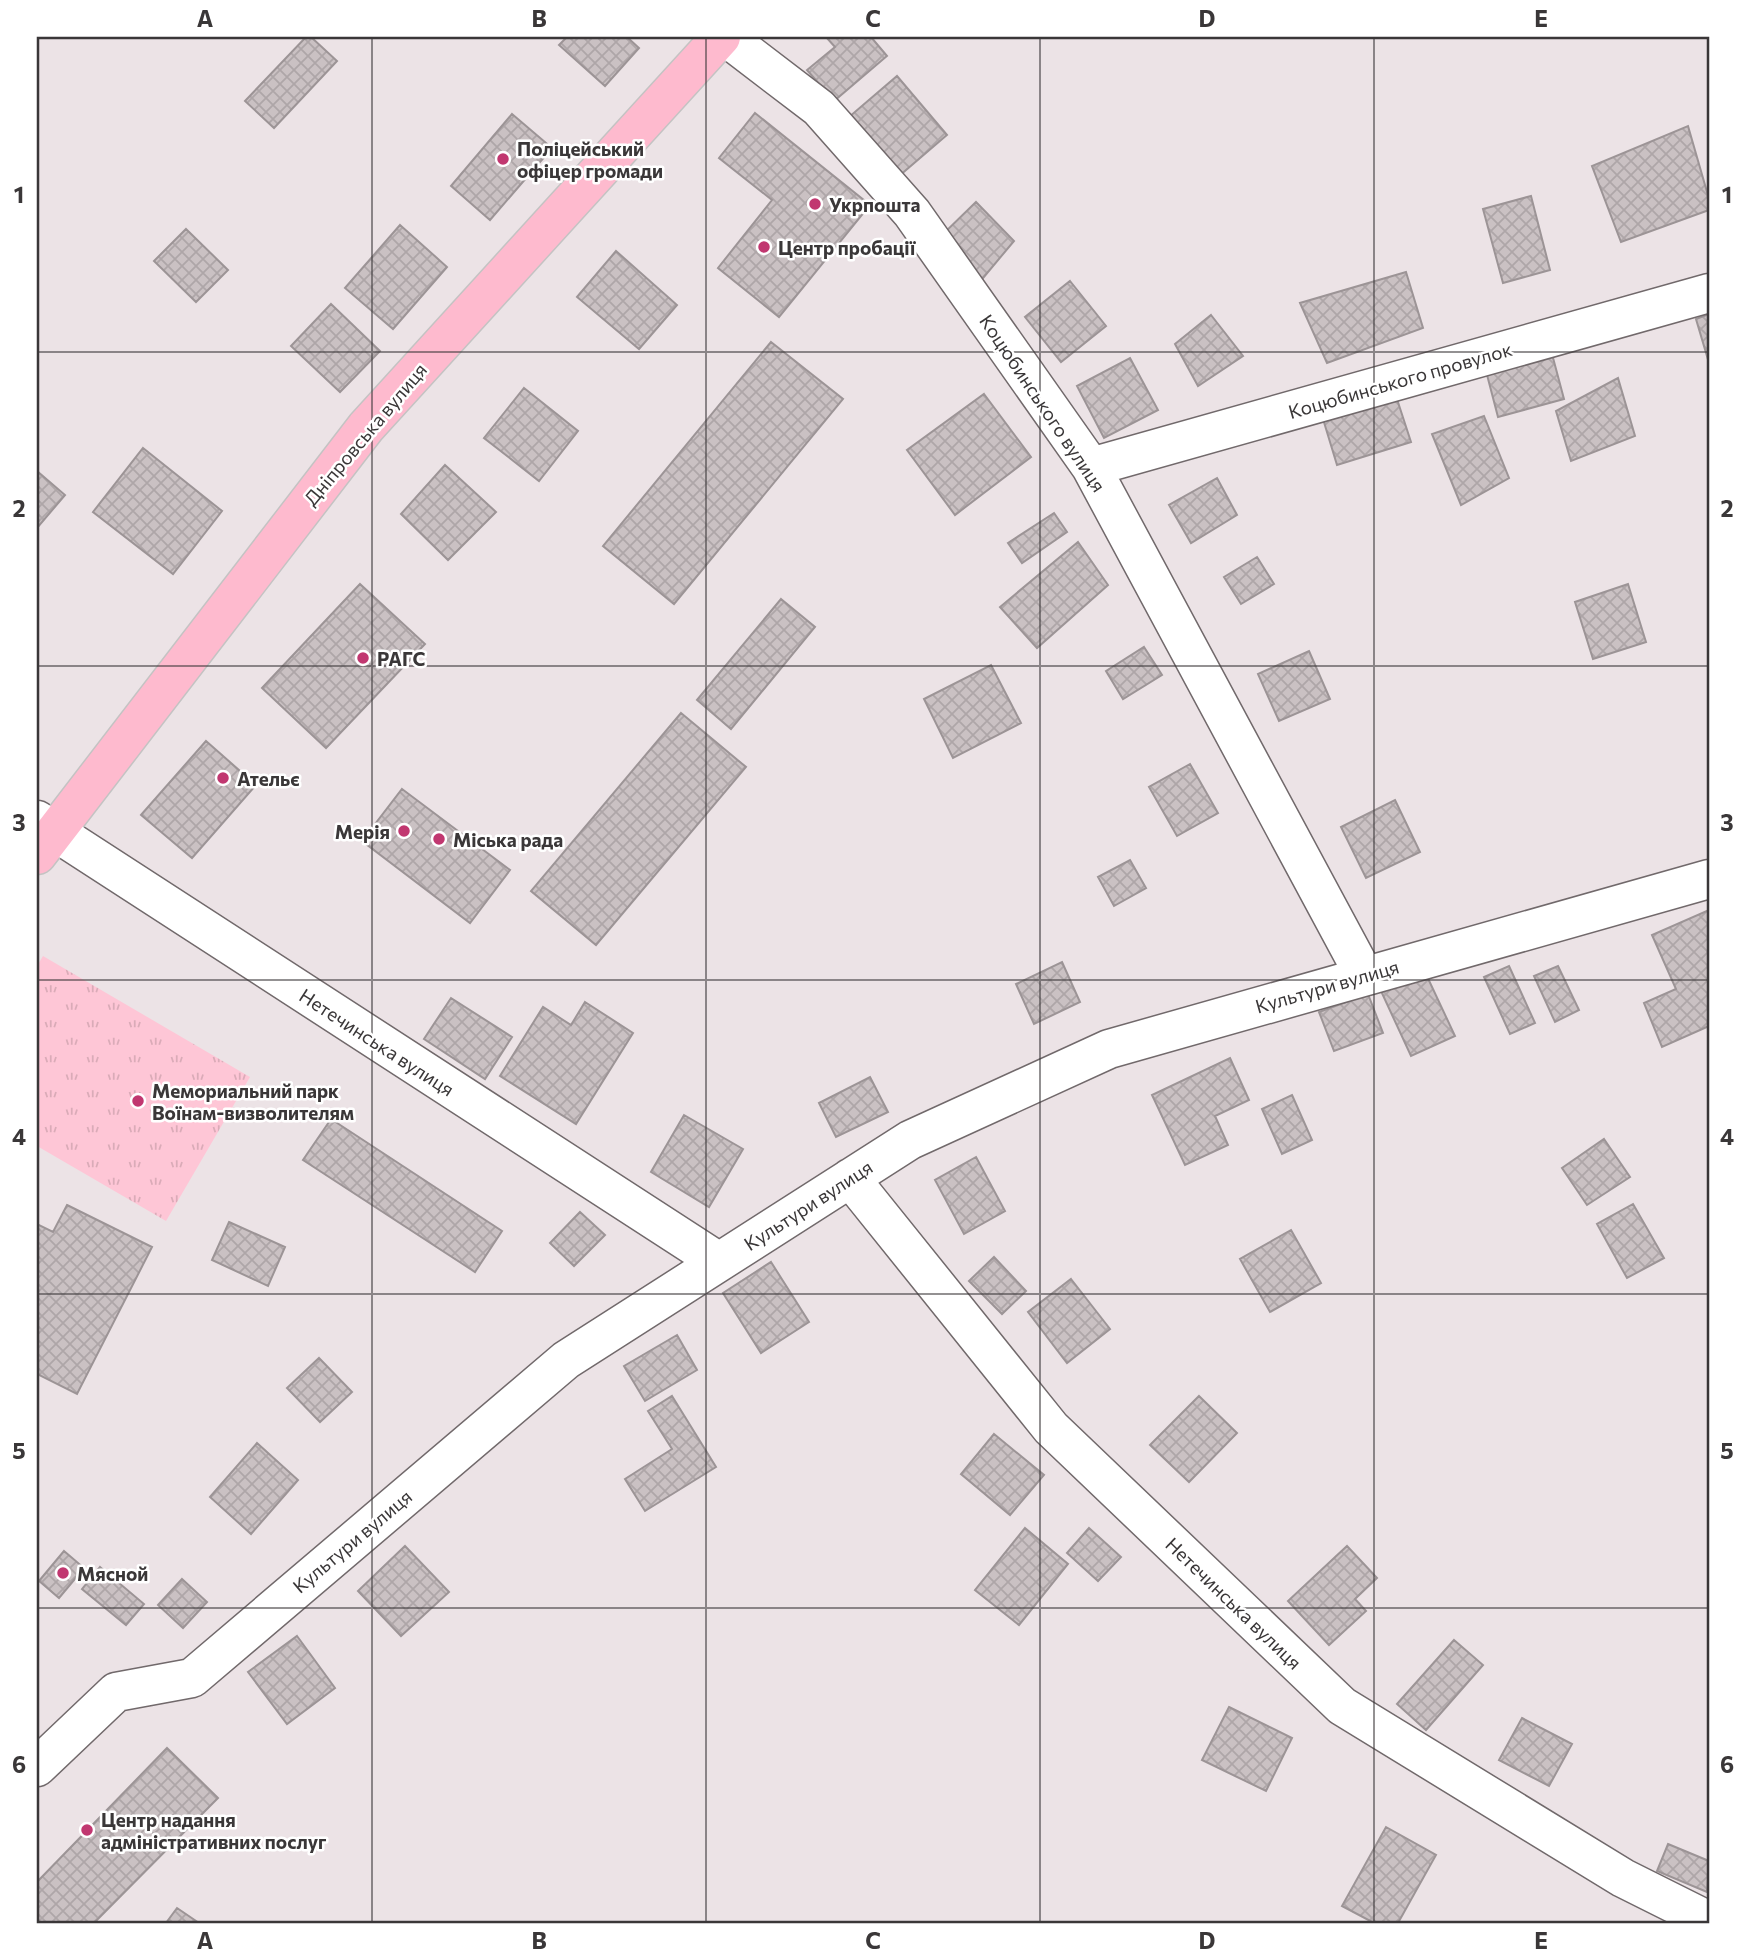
<svg xmlns="http://www.w3.org/2000/svg" width="1746" height="1960" viewBox="0 0 1746 1960" font-family="Commissioner,sans-serif">
<style>
.park{fill:url(#park-tufts)}
.building{fill:url(#building-cross-hatch);stroke:#9c9496;stroke-width:2}
.lines{fill:none;stroke-linecap:round;stroke-linejoin:round}
.minor-casing{stroke:#71696b;stroke-width:41}
.trunk-casing{stroke:#c4c3c3;stroke-width:41}
.minor{stroke:#fff;stroke-width:38}
.trunk{stroke:#febace;stroke-width:38}
.grid{fill:none;stroke:#3a3738;stroke-width:2;stroke-opacity:0.55}
.poi-dot{fill:#c13770;stroke:#fff;stroke-width:2.5}
.labels{text-anchor:middle;dominant-baseline:central;stroke-width:5;stroke-linejoin:round;paint-order:stroke}
.poi-label{font-size:19px;font-weight:bold;fill:#3a3738;stroke:#fff;text-anchor:start}
.street-label{font-size:19px;fill:#3a3738;stroke:#fff}
.neatline{fill:none;stroke:#3a3738;stroke-width:2.5}
.grid-label{font-size:23px;text-anchor:middle;font-weight:bold;fill:#3a3738}
</style>
<defs>
<pattern id="park-tufts" width="24" height="20" patternUnits="userSpaceOnUse" patternTransform="scale(1.75)"><rect width="24" height="20" fill="#fec6d6"/><path d="M3 7l-1-3M5 7V3M7 7l1-3M15 17l-1-3M17 17v-4M19 17l1-3" fill="none" stroke="#daabb8"/></pattern>
<pattern id="building-cross-hatch" width="8" height="8" patternUnits="userSpaceOnUse" patternTransform="scale(1.75)"><rect width="8" height="8" fill="#cac1c3"/><path d="M0 0l8 8M0 8l8-8" fill="none" stroke="#aea6a8"/></pattern>
</defs>
<rect width="100%" height="100%" fill="#ece3e6"/>
<path class="park" d="M 43,956 L 250,1077 L 166,1221 L 37,1146 L 37,966 Z"/>
<path class="building" d="M 306,37 L 311,37 L 337,61 L 274,128 L 245,101 Z
M 567,37 L 627,37 L 639,48 L 605,86 L 559,45 Z
M 826,37 L 871,37 L 887,56 L 834,101 L 807,70 L 835,47 Z
M 897,76 L 947,135 L 899,176 L 849,117 Z
M 755,113 L 870,205 L 779,317 L 718,268 L 772,200 L 719,158 Z
M 512,114 L 552,148 L 490,220 L 451,186 Z
M 1688,126 L 1709,199 L 1709,210 L 1621,242 L 1592,166 Z
M 1531,196 L 1550,270 L 1503,283 L 1483,209 Z
M 976,202 L 1014,241 L 978,284 L 943,234 Z
M 400,225 L 447,267 L 393,329 L 345,288 Z
M 186,229 L 228,270 L 196,302 L 154,261 Z
M 616,251 L 677,305 L 639,349 L 577,297 Z
M 1406,272 L 1423,328 L 1327,363 L 1300,303 Z
M 1070,281 L 1106,326 L 1061,362 L 1025,317 Z
M 331,304 L 380,351 L 340,392 L 291,346 Z
M 1709,314 L 1709,363 L 1696,319 Z
M 1211,315 L 1243,356 L 1198,386 L 1175,344 Z
M 771,342 L 843,399 L 674,604 L 603,546 Z
M 1552,354 L 1564,399 L 1498,417 L 1486,371 Z
M 1130,358 L 1158,410 L 1104,438 L 1077,386 Z
M 1618,378 L 1635,436 L 1571,461 L 1556,411 Z
M 524,388 L 578,431 L 539,481 L 484,438 Z
M 984,394 L 1031,457 L 955,515 L 907,450 Z
M 1396,396 L 1411,442 L 1337,465 L 1323,419 Z
M 1484,416 L 1509,478 L 1461,505 L 1432,434 Z
M 143,448 L 222,511 L 173,574 L 93,512 Z
M 445,465 L 496,512 L 448,560 L 401,514 Z
M 37,471 L 65,495 L 37,528 Z
M 1217,478 L 1237,515 L 1191,543 L 1169,505 Z
M 1054,513 L 1067,532 L 1022,563 L 1008,543 Z
M 1078,542 L 1108,585 L 1037,648 L 1000,607 Z
M 1257,557 L 1274,584 L 1241,604 L 1224,577 Z
M 360,584 L 425,644 L 326,748 L 262,688 Z
M 1628,584 L 1646,642 L 1593,659 L 1575,602 Z
M 781,599 L 815,627 L 731,729 L 697,700 Z
M 1144,647 L 1162,675 L 1123,699 L 1106,671 Z
M 1309,651 L 1330,699 L 1279,721 L 1258,674 Z
M 991,665 L 1021,723 L 953,758 L 924,699 Z
M 681,713 L 746,767 L 596,945 L 531,891 Z
M 206,741 L 256,785 L 192,858 L 141,815 Z
M 1190,764 L 1218,813 L 1177,836 L 1149,787 Z
M 402,789 L 510,870 L 470,923 L 362,841 Z
M 1395,800 L 1420,852 L 1366,878 L 1341,827 Z
M 1130,860 L 1146,888 L 1114,906 L 1098,877 Z
M 1709,910 L 1709,1026 L 1662,1047 L 1644,1003 L 1676,989 L 1652,935 Z
M 1062,962 L 1080,1002 L 1034,1024 L 1016,984 Z
M 1509,966 L 1535,1023 L 1510,1034 L 1484,977 Z
M 1558,966 L 1579,1010 L 1555,1022 L 1534,976 Z
M 1425,972 L 1455,1036 L 1411,1056 L 1381,991 Z
M 1368,994 L 1383,1033 L 1334,1051 L 1319,1012 Z
M 451,998 L 512,1037 L 485,1079 L 424,1039 Z
M 585,1002 L 633,1033 L 576,1124 L 500,1076 L 543,1007 L 571,1025 Z
M 1230,1058 L 1249,1100 L 1215,1116 L 1228,1145 L 1185,1165 L 1152,1095 Z
M 870,1077 L 888,1112 L 836,1137 L 819,1103 Z
M 1292,1095 L 1312,1140 L 1282,1154 L 1262,1109 Z
M 684,1115 L 743,1149 L 709,1207 L 651,1172 Z
M 331,1119 L 502,1231 L 475,1272 L 303,1160 Z
M 1604,1139 L 1630,1177 L 1587,1205 L 1562,1168 Z
M 976,1157 L 1005,1211 L 964,1234 L 935,1180 Z
M 1633,1204 L 1664,1258 L 1627,1278 L 1597,1224 Z
M 67,1205 L 152,1247 L 77,1394 L 37,1374 L 37,1224 L 53,1232 Z
M 580,1212 L 605,1235 L 574,1266 L 550,1243 Z
M 229,1222 L 285,1247 L 268,1286 L 212,1260 Z
M 1291,1230 L 1321,1283 L 1270,1312 L 1240,1259 Z
M 994,1257 L 1026,1291 L 1002,1314 L 969,1281 Z
M 771,1262 L 809,1322 L 761,1353 L 723,1293 Z
M 1071,1279 L 1110,1329 L 1067,1363 L 1028,1312 Z
M 677,1335 L 697,1370 L 645,1401 L 624,1366 Z
M 319,1358 L 352,1392 L 320,1422 L 287,1388 Z
M 672,1396 L 716,1467 L 645,1511 L 625,1479 L 672,1449 L 648,1411 Z
M 1199,1396 L 1237,1433 L 1189,1482 L 1150,1445 Z
M 994,1434 L 1044,1475 L 1010,1515 L 961,1474 Z
M 257,1443 L 298,1480 L 251,1534 L 210,1497 Z
M 1025,1528 L 1068,1564 L 1019,1625 L 975,1590 Z
M 1089,1528 L 1121,1557 L 1098,1581 L 1067,1553 Z
M 405,1546 L 449,1592 L 401,1636 L 358,1591 Z
M 1347,1546 L 1377,1578 L 1355,1599 L 1366,1611 L 1329,1645 L 1288,1601 Z
M 64,1551 L 84,1568 L 59,1598 L 39,1581 Z
M 100,1567 L 144,1604 L 126,1625 L 82,1589 Z
M 182,1579 L 207,1602 L 183,1628 L 158,1605 Z
M 297,1636 L 335,1688 L 287,1724 L 248,1672 Z
M 1454,1640 L 1483,1665 L 1426,1730 L 1397,1704 Z
M 1229,1707 L 1292,1738 L 1266,1791 L 1202,1760 Z
M 1522,1718 L 1572,1744 L 1549,1786 L 1499,1760 Z
M 167,1748 L 218,1798 L 94,1923 L 37,1923 L 37,1882 Z
M 1386,1827 L 1436,1855 L 1398,1923 L 1374,1923 L 1342,1906 Z
M 1668,1844 L 1709,1861 L 1707,1892 L 1657,1871 Z
M 177,1908 L 199,1923 L 166,1923 Z"/>
<g class="lines">
<g class="minor-casing">
<path id="minor" d="M 726,37 L 819,108 L 912,213 L 1091,467 L 1364,975
M 1091,467 L 1709,293
M 37,820 L 719,1262
M 850,1178 L 1051,1428 L 1342,1706 L 1623,1878 L 1709,1921
M 37,1767 L 116,1692 L 192,1678 L 566,1360 L 910,1140 L 1109,1049 L 1709,879"/>
</g>
<g class="trunk-casing">
<path id="trunk" d="M 37,855 L 366,427 L 721,37"/>
</g>
<use href="#minor" class="minor"/>
<use href="#trunk" class="trunk"/>
</g>
<path class="grid" d="M 372,37 L 372,1923M 706,37 L 706,1923M 1040,37 L 1040,1923M 1374,37 L 1374,1923M 37,352 L 1709,352M 37,666 L 1709,666M 37,980 L 1709,980M 37,1294 L 1709,1294M 37,1608 L 1709,1608"/>
<g class="poi-dot">
<circle cx="503" cy="159" r="7"/>
<circle cx="815" cy="204" r="7"/>
<circle cx="764" cy="247" r="7"/>
<circle cx="363" cy="658" r="7"/>
<circle cx="223" cy="778" r="7"/>
<circle cx="404" cy="831" r="7"/>
<circle cx="439" cy="839" r="7"/>
<circle cx="138" cy="1101" r="7"/>
<circle cx="63" cy="1573" r="7"/>
<circle cx="87" cy="1830" r="7"/>
</g>
<g class="labels">
<g class="poi-label">
<text x="517" y="148">Поліцейський<tspan x="517" dy="22">офіцер громади</tspan></text>
<text x="829" y="204">Укрпошта</text>
<text x="778" y="247">Центр пробації</text>
<text x="377" y="658">РАГС</text>
<text x="237" y="778">Ательє</text>
<text x="390" y="831" text-anchor="end">Мерія</text>
<text x="453" y="839">Міська рада</text>
<text x="152" y="1090">Мемориальний парк<tspan x="152" dy="22">Воїнам-визволителям</tspan></text>
<text x="77" y="1573">Мясной</text>
<text x="101" y="1819">Центр надання<tspan x="101" dy="22">адміністративних послуг</tspan></text>
</g>
<g class="street-label">
<text transform="translate(1400 380) rotate(-16)">Коцюбинського провулок</text>
<text transform="translate(1043 403) rotate(56)">Коцюбинського вулиця</text>
<text transform="translate(365 434) rotate(-50)">Дніпровська вулиця</text>
<text transform="translate(1327 986) rotate(-16)">Культури вулиця</text>
<text transform="translate(377 1042) rotate(33)">Нетечинська вулиця</text>
<text transform="translate(808 1205) rotate(-33)">Культури вулиця</text>
<text transform="translate(352 1541) rotate(-40)">Культури вулиця</text>
<text transform="translate(1234 1603) rotate(44)">Нетечинська вулиця</text>
</g>
</g>
<rect width="1746" height="1960" fill="none" stroke="#ffffff" stroke-width="77"/>
<rect x="38" y="38" width="1670" height="1884" class="neatline"/>
<g class="grid-label">
<text x="205" y="27">A</text>
<text x="539" y="27">B</text>
<text x="873" y="27">C</text>
<text x="1207" y="27">D</text>
<text x="1541" y="27">E</text>
<text x="19" y="203">1</text>
<text x="1727" y="203">1</text>
<text x="19" y="517">2</text>
<text x="1727" y="517">2</text>
<text x="19" y="831">3</text>
<text x="1727" y="831">3</text>
<text x="19" y="1145">4</text>
<text x="1727" y="1145">4</text>
<text x="19" y="1459">5</text>
<text x="1727" y="1459">5</text>
<text x="19" y="1773">6</text>
<text x="1727" y="1773">6</text>
<text x="205" y="1949">A</text>
<text x="539" y="1949">B</text>
<text x="873" y="1949">C</text>
<text x="1207" y="1949">D</text>
<text x="1541" y="1949">E</text>
</g>
</svg>
